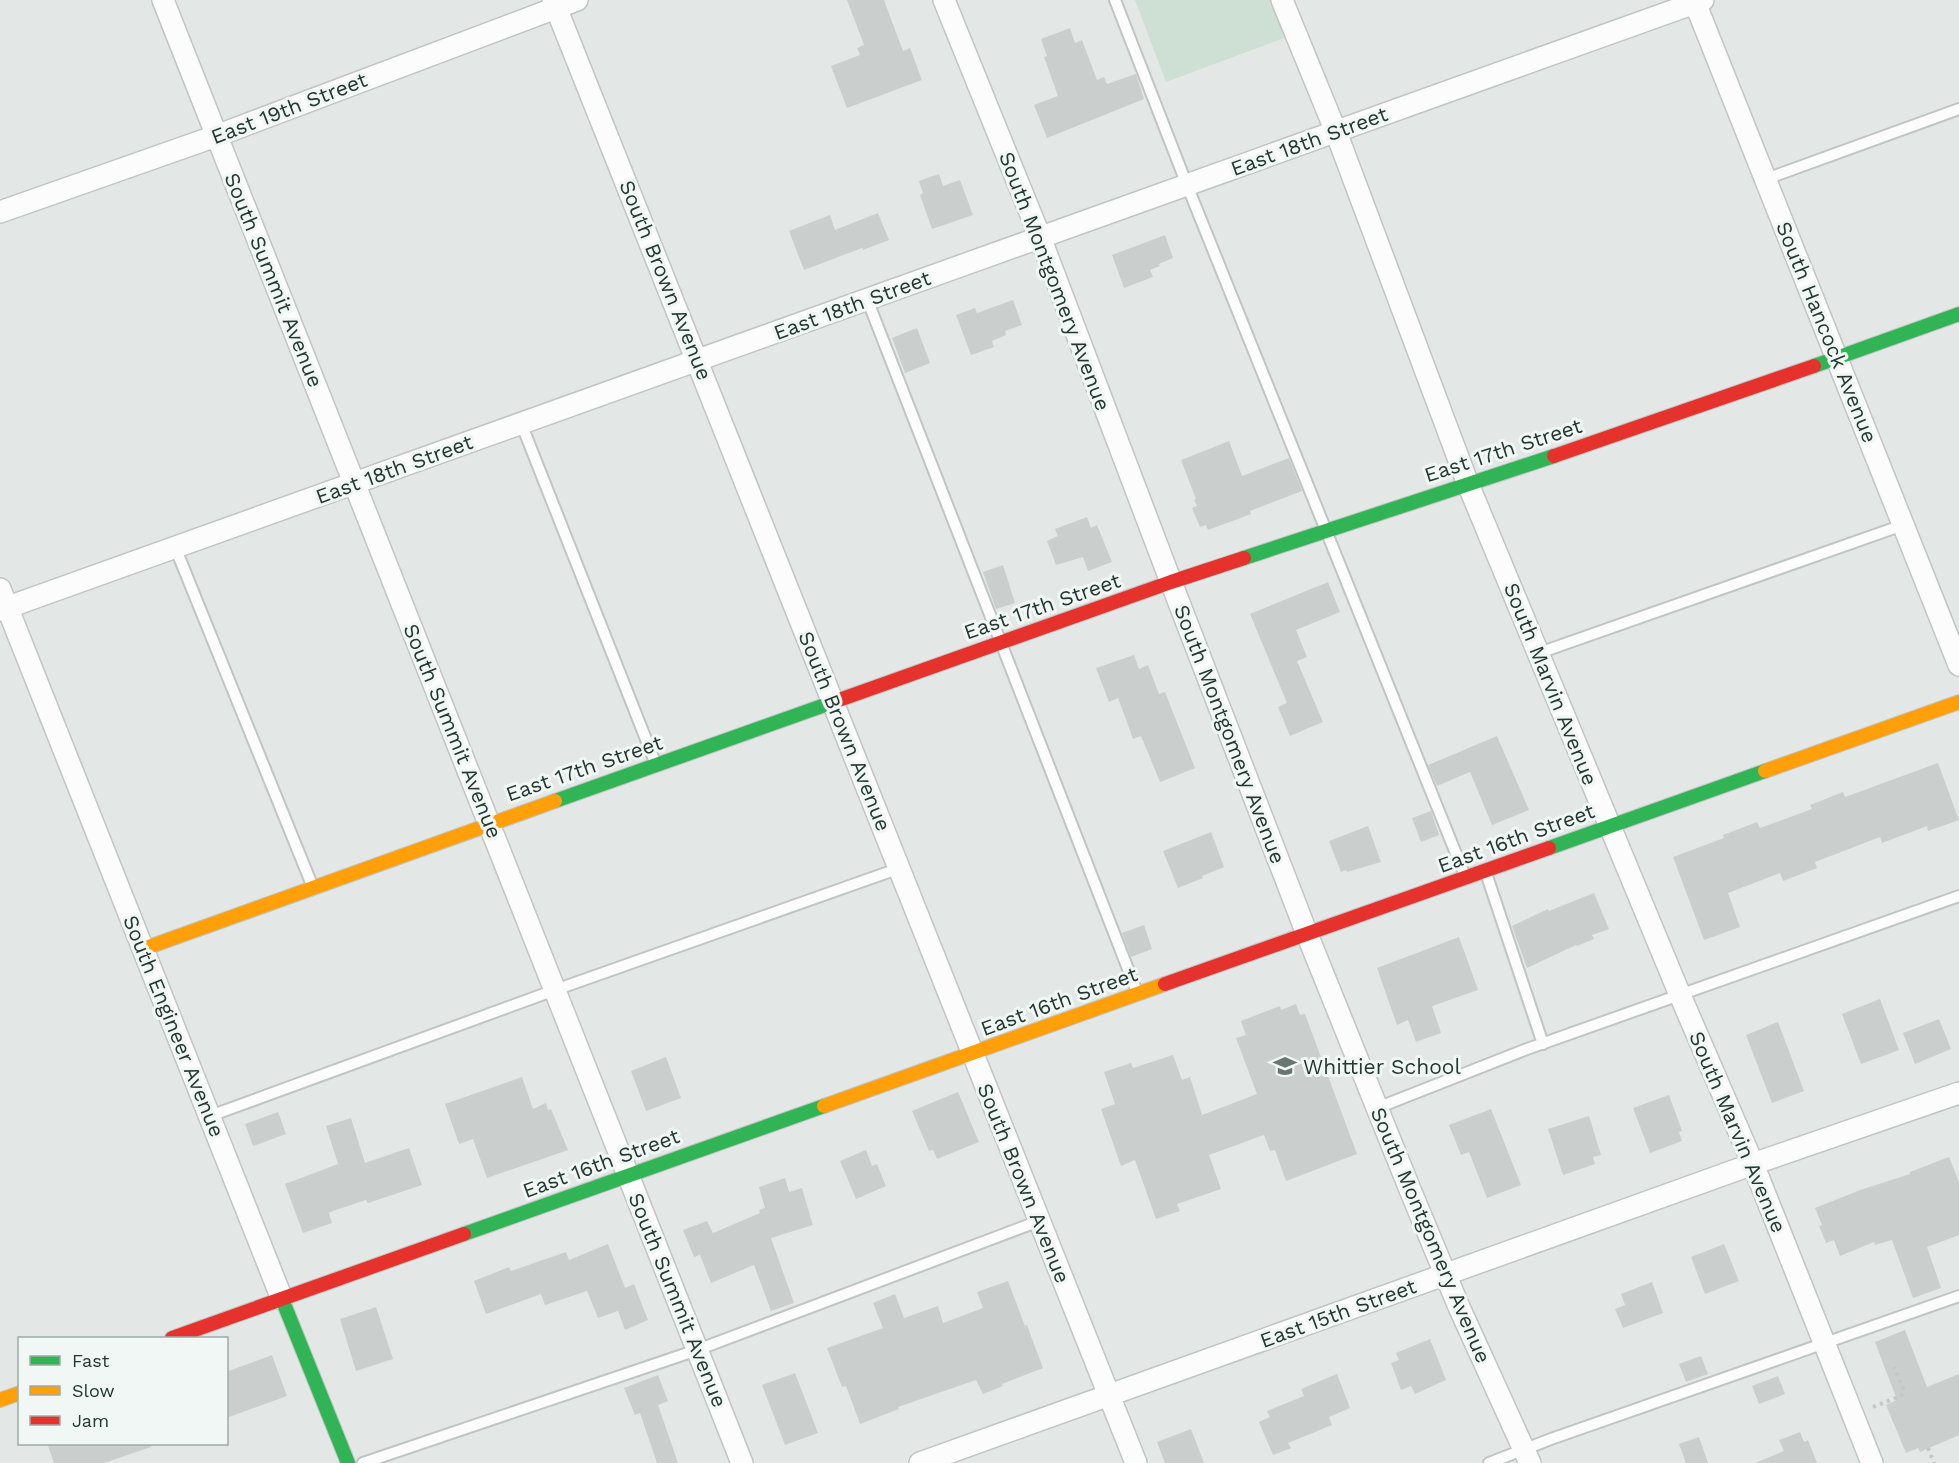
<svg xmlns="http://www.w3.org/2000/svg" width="1959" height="1463" viewBox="0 0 1959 1463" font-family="'Work Sans',sans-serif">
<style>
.green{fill:#cedfd3}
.building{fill:#cacfcd}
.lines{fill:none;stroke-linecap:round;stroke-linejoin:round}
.lane-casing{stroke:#c0c5c3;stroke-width:14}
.street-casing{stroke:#c0c5c3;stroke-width:24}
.fast-casing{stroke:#c0c5c3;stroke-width:16}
.slow-casing{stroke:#c0c5c3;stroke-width:16}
.jam-casing{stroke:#c0c5c3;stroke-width:16}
.path{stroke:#c1c8c5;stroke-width:4;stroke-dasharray:3 4.5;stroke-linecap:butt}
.lane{stroke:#fbfcfb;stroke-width:10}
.street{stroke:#fbfcfb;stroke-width:21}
.fast{stroke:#30b455;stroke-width:14}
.slow{stroke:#ff9f0a;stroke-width:14}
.jam{stroke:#e5322d;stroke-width:14}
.labels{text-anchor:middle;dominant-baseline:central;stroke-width:6;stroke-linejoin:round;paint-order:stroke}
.street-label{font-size:21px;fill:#243832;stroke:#f1f7f4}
.poi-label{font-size:21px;fill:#243832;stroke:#f1f7f4;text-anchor:start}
</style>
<rect width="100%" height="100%" fill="#e3e8e6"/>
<path class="green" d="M 1135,0 L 1279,0 L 1292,35 L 1166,82 Z"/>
<path class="building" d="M 847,0 L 884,0 L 903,51 L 910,48 L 922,80 L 847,108 L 831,66 L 860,55 L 857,48 L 864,45 Z
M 1070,28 L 1075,43 L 1082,40 L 1097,80 L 1104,77 L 1107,84 L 1136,74 L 1144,99 L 1047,138 L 1034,105 L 1058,96 L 1044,57 L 1047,56 L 1041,39 Z
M 939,174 L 943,186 L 960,180 L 973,215 L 932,229 L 920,195 L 923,193 L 919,181 Z
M 878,213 L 889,240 L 863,250 L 862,248 L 804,270 L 789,231 L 830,215 L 835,230 Z
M 1165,235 L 1173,258 L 1159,264 L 1160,266 L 1150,270 L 1153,277 L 1124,288 L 1112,255 Z
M 1013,300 L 1022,325 L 1005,331 L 1006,335 L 992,341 L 994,347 L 971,355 L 956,315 L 975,308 L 977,313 Z
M 917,328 L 930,363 L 905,373 L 892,338 Z
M 1229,441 L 1242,476 L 1289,458 L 1302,491 L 1250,511 L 1251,514 L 1208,530 L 1206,525 L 1200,527 L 1192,508 L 1197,506 L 1194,500 L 1196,499 L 1181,460 Z
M 1087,517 L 1091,528 L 1097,525 L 1112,562 L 1088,571 L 1083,557 L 1056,565 L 1047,541 L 1058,536 L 1055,529 Z
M 1003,565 L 1015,603 L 996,609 L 983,572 Z
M 1328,582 L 1340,612 L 1296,630 L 1307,657 L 1297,661 L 1323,722 L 1290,736 L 1278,707 L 1287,703 L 1250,614 Z
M 1134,655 L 1139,669 L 1148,665 L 1159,694 L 1165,692 L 1195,768 L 1160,782 L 1141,736 L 1133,739 L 1118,698 L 1109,702 L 1096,668 Z
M 1497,736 L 1529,810 L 1492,825 L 1470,772 L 1437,786 L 1428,765 Z
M 1938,763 L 1959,820 L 1928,831 L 1927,826 L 1882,843 L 1880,837 L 1815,862 L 1817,868 L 1783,881 L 1780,873 L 1728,893 L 1740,927 L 1704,940 L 1673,857 L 1724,838 L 1723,835 L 1757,822 L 1760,828 L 1812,809 L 1810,805 L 1843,792 L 1845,797 Z
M 1431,811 L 1439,835 L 1421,842 L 1412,818 Z
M 1368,826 L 1381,862 L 1347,872 L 1346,870 L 1341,872 L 1329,841 Z
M 1211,832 L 1224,867 L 1202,876 L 1203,878 L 1178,888 L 1163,851 Z
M 1594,893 L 1609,929 L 1592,935 L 1594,939 L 1577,946 L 1576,945 L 1527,968 L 1512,926 L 1548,909 L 1549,911 Z
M 1144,925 L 1152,949 L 1131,957 L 1122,933 Z
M 1459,937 L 1478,990 L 1432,1006 L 1441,1033 L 1416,1042 L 1408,1020 L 1397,1025 L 1377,968 Z
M 1880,999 L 1899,1050 L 1861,1064 L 1842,1014 Z
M 1296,1004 L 1300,1015 L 1305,1014 L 1357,1154 L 1286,1181 L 1275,1150 L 1270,1151 L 1264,1135 L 1209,1155 L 1221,1189 L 1177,1204 L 1180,1211 L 1156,1219 L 1135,1160 L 1121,1166 L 1101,1109 L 1115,1104 L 1104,1072 L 1131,1063 L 1133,1068 L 1173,1055 L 1182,1080 L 1190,1077 L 1202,1115 L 1257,1094 L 1236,1038 L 1246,1035 L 1241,1021 L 1280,1006 L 1281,1010 Z
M 1939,1019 L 1951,1049 L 1915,1064 L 1903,1033 Z
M 1778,1022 L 1804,1091 L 1772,1103 L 1746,1035 Z
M 666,1057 L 681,1098 L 646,1111 L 631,1071 Z
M 522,1077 L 533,1109 L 546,1103 L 548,1110 L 551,1109 L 568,1150 L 487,1178 L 473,1139 L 459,1144 L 445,1104 Z
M 958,1092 L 979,1142 L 937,1159 L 933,1150 L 929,1151 L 912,1111 Z
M 1669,1095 L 1682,1131 L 1679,1132 L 1682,1141 L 1650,1153 L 1633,1108 Z
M 1491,1109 L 1521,1185 L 1487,1198 L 1469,1152 L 1461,1155 L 1449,1125 Z
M 278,1112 L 286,1134 L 253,1146 L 245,1124 Z
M 1589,1116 L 1601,1155 L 1593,1157 L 1595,1164 L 1563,1175 L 1548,1129 Z
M 351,1118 L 365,1163 L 409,1148 L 422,1185 L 368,1203 L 366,1200 L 333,1211 L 329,1213 L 332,1223 L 303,1233 L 285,1184 L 338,1164 L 326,1126 Z
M 866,1150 L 872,1166 L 877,1164 L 886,1186 L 856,1199 L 840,1161 Z
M 1949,1157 L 1959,1182 L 1959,1235 L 1927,1247 L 1941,1288 L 1913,1298 L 1892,1240 L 1875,1245 L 1874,1242 L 1840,1256 L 1834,1240 L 1826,1243 L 1819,1226 L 1822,1225 L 1815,1208 L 1860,1190 L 1910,1174 L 1910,1172 Z
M 785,1178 L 789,1192 L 802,1188 L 813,1225 L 771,1238 L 794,1303 L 771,1311 L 754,1265 L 711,1283 L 700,1255 L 694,1257 L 683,1230 L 707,1221 L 713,1233 L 760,1213 L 759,1210 L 765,1208 L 759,1187 Z
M 608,1244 L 625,1288 L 634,1284 L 648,1320 L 625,1330 L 618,1311 L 598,1318 L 587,1291 L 545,1305 L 541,1294 L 486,1314 L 474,1281 L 509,1267 L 511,1271 L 566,1252 L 569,1260 Z
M 1724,1244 L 1739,1281 L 1705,1294 L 1691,1257 Z
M 1008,1281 L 1025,1326 L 1027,1325 L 1043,1368 L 1002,1384 L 1003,1386 L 983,1394 L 976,1380 L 898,1407 L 899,1409 L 860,1424 L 846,1386 L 842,1387 L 827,1348 L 883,1328 L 873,1303 L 895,1294 L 904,1318 L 938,1306 L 943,1323 L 983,1308 L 977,1292 Z
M 1652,1282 L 1663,1313 L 1623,1328 L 1615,1309 L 1625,1305 L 1621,1294 Z
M 376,1307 L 393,1359 L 356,1371 L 340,1319 Z
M 1905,1330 L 1927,1387 L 1959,1374 L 1959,1435 L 1920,1452 L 1918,1448 L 1906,1453 L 1886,1405 L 1897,1400 L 1875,1342 Z
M 1430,1339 L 1446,1380 L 1415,1394 L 1411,1386 L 1401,1390 L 1391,1363 L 1399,1360 L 1396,1353 Z
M 272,1355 L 287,1396 L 226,1418 L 226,1372 Z
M 1701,1356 L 1708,1374 L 1686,1382 L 1679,1364 Z
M 795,1373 L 818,1433 L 785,1445 L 762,1385 Z
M 1337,1374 L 1350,1408 L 1329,1417 L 1332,1425 L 1288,1443 L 1291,1448 L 1273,1455 L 1259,1422 L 1270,1417 L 1267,1411 L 1304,1396 L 1301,1389 Z
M 658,1375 L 668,1401 L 658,1405 L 678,1463 L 657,1463 L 640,1413 L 635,1415 L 624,1388 Z
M 1778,1376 L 1785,1394 L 1759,1404 L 1752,1386 Z
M 1191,1429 L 1204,1463 L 1165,1463 L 1157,1442 Z
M 1800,1432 L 1804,1442 L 1808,1440 L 1817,1463 L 1755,1463 L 1784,1451 L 1779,1440 Z
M 1699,1437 L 1708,1463 L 1686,1463 L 1679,1444 Z
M 47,1443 L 151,1443 L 151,1447 L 104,1463 L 54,1463 Z"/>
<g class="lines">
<g class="lane-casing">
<path id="lane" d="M 1115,0 L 1187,185 L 1465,876
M 1766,179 L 1959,109
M 867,299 L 1137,992
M 521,423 L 655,762
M 175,547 L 312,885
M 1539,653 L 1903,525
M 1486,873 L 1543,1044
M 1377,1108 L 1527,1049 L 1959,896
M 210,1116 L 555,990 L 900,868
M 363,1463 L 697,1350 L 1039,1221
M 1489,1463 L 1551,1439 L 1959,1296"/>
</g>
<g class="street-casing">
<path id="street" d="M 163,0 L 742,1463
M 553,0 L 1136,1463
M 944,0 L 1040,237 L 1171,582 L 1307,934 L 1411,1192 L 1459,1307 L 1530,1463
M 1282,0 L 1336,132 L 1468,484 L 1680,995 L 1753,1164 L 1872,1463
M 1694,0 L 1959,665
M 0,212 L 216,136 L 577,0
M 0,589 L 282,1299
M 0,610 L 1703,0
M 920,1463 L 1753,1164 L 1959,1093"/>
</g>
<g class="fast-casing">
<path id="fast" d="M 1814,366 L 1959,314
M 1244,558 L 1554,456
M 555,801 L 839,700
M 1549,848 L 1765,771
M 464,1234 L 824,1106
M 282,1299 L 348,1463"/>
</g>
<g class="slow-casing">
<path id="slow" d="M 1765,771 L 1959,702
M 143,949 L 555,801
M 824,1106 L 1165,984
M 0,1400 L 20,1393"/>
</g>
<g class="jam-casing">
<path id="jam" d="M 1554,456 L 1814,366
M 839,700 L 1171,582 L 1244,558
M 1165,984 L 1549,848
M 172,1338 L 464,1234"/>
</g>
<path class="path" d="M 1873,1407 L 1901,1396 L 1904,1390 L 1894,1367
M 1928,1448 L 1934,1463"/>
<use href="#lane" class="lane"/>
<use href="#street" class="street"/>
<use href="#fast" class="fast"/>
<use href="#slow" class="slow"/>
<use href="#jam" class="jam"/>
</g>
<defs>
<g id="school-bare" transform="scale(1.8)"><path d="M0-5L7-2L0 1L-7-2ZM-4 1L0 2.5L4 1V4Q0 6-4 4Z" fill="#677671" stroke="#f1f7f4" stroke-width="2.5" paint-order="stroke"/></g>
</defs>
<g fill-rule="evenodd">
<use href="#school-bare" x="1285" y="1066"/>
</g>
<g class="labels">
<g class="street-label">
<text transform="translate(289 108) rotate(-21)">East 19th Street</text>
<text transform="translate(1309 141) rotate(-20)">East 18th Street</text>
<text transform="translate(274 280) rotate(68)">South Summit Avenue</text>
<text transform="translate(666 280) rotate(68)">South Brown Avenue</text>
<text transform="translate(1055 281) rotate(69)">South Montgomery Avenue</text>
<text transform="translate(852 305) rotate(-20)">East 18th Street</text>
<text transform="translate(1827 332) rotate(68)">South Hancock Avenue</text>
<text transform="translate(1503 450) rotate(-18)">East 17th Street</text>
<text transform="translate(394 469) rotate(-20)">East 18th Street</text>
<text transform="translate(1042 606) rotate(-19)">East 17th Street</text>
<text transform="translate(1551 684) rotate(68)">South Marvin Avenue</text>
<text transform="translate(453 731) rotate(68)">South Summit Avenue</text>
<text transform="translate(845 731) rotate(68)">South Brown Avenue</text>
<text transform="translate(1230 734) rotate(69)">South Montgomery Avenue</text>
<text transform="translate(584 768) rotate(-19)">East 17th Street</text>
<text transform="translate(1516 838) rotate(-20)">East 16th Street</text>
<text transform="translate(1059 1001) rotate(-20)">East 16th Street</text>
<text transform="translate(174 1026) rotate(68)">South Engineer Avenue</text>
<text transform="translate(1738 1132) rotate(67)">South Marvin Avenue</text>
<text transform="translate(601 1163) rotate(-20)">East 16th Street</text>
<text transform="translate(1024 1183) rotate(68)">South Brown Avenue</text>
<text transform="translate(1431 1235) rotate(67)">South Montgomery Avenue</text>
<text transform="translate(678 1300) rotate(68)">South Summit Avenue</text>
<text transform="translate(1338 1313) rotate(-20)">East 15th Street</text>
</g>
<g class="poi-label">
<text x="1303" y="1066">Whittier School</text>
</g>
</g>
<rect x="18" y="1337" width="210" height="108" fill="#f1f7f4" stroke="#9faba6" stroke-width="1.5"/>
<rect x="30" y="1356" width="30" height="9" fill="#30b455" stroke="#9faba6" stroke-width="1.5"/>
<text x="72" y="1367" font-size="18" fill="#243832">Fast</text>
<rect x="30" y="1386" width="30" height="9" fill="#ff9f0a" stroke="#9faba6" stroke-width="1.5"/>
<text x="72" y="1397" font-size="18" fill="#243832">Slow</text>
<rect x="30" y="1416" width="30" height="9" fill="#e5322d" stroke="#9faba6" stroke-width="1.5"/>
<text x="72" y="1427" font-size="18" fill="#243832">Jam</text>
</svg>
